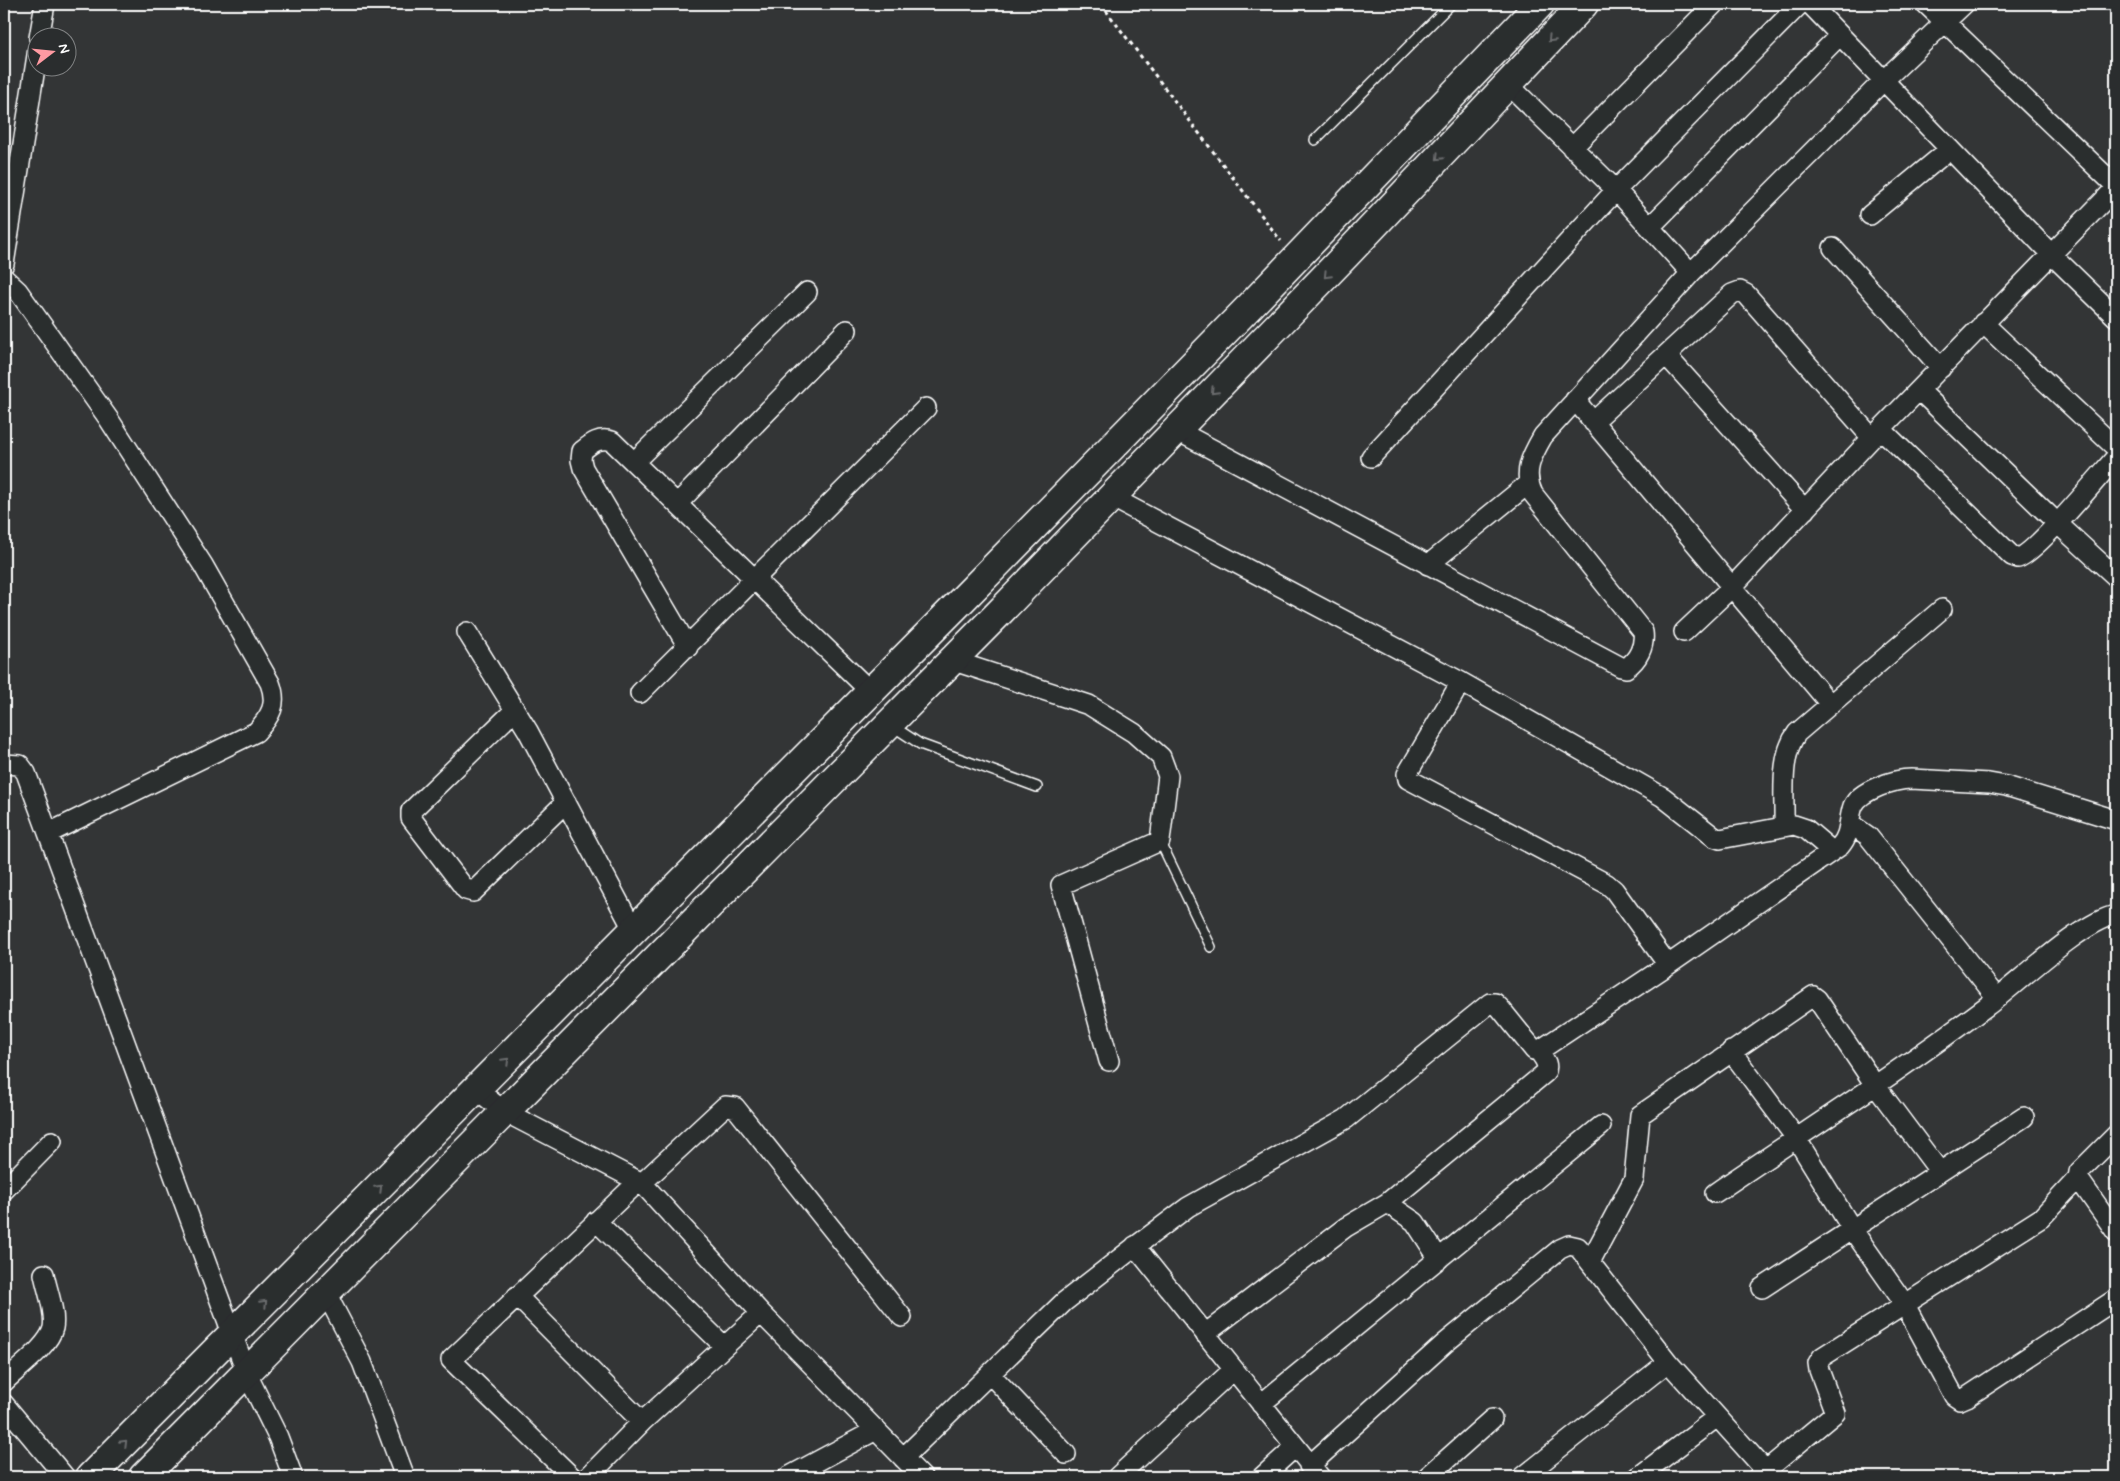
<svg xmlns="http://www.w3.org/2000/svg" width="2120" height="1481" viewBox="0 0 2120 1481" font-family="Mynerve,sans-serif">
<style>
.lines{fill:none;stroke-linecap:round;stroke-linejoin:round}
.service-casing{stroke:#fff;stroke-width:12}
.minor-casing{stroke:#fff;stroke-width:22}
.primary-casing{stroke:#fff;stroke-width:31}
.path{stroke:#fff;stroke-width:3;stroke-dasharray:4 4;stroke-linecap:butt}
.service{stroke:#2a2d2e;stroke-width:9}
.minor{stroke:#2a2d2e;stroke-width:19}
.primary{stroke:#2a2d2e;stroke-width:28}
.oneway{stroke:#6a6c6d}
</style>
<rect width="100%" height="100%" fill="#333536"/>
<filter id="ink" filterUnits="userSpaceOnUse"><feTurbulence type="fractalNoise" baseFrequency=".02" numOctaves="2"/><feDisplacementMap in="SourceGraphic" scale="10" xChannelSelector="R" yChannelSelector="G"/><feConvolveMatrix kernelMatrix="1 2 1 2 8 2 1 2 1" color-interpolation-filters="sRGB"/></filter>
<g filter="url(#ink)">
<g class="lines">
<g class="service-casing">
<path id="service" d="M 1315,140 L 1451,4
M 891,725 L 920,744 L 1037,787
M 1160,841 L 1211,947"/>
</g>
<g class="minor-casing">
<path id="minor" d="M 1810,4 L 2051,254 L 2116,317
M 1926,4 L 2116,186
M 39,38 L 45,4
M 1508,84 L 1616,190 L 1691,273
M 1572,148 L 1714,4
M 1870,215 L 1950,149
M 1650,227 L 1840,35
M 1833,248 L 1941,368
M 4,264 L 38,49
M 4,278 L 18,291 L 108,418 L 203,565 L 270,683 C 278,704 271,716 256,732 L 49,833
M 1983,323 L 2116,448
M 1666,355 L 1805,510
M 1919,390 L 2057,523 L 2116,577
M 1575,400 L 1830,704
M 1593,422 L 1732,294 L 1740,291 L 1746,294 L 1872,438
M 1881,429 L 2012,556 L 2018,558 C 2036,553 2100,475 2116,457
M 1176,430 L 1621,667 L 1626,668 C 1638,660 1645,646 1643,632 L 1533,494 C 1522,472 1532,455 1543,436 L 1691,273 L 1884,80 L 1964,4
M 1371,457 L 1616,190 L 1800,4
M 634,462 L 807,292
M 1111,497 L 1461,682 L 1663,797 L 1714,837 L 1720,839 L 1794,825 L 1806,829 L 1832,851
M 677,504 L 847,330
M 1428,565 L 1528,484
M 467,632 L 528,731 L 634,931
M 1684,632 L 1733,586 L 1872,438 L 2116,188
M 688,647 L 583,468 L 581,460 L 582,451 C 592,443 599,437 612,441 L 871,692
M 951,660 L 1089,705 L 1134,733 L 1161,757 L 1168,776 L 1160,841 L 1061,885 L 1109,1061
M 1461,682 L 1407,774 L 1408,779 L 1607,884 L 1614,890 L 1668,965
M 640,693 L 926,408
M 515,710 L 411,811 L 411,818 L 466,890 L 473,892 L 566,802
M 4,764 L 20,765 L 26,773 L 247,1374 L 278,1437 L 293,1477
M 1784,825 C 1785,797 1779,756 1797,733 L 1942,609
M 1848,830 L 1855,827 L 1868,836 L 1997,998
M 1731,1051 L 1796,1138 L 1852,1229 L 1904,1303 L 1954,1396 L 1960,1400 L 1967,1397 L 2116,1299
M 477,1090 L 505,1112 L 642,1183 L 761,1313 L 922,1477
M 2116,1135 L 2079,1172 L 2078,1178 L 2116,1232
M 642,1183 L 725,1106 L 735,1107 L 902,1317
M 4,1190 L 52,1141
M 1715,1193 C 1806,1131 1899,1072 1987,1006 C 2018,983 2082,921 2116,915
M 1387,1203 L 1545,1073 C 1550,1064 1543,1058 1538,1050
M 596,1221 L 724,1346
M 1135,1246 L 1320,1477
M 1590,1262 L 1634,1179 L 1640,1115 L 1813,996 L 1817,999 L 1875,1085 L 1940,1172
M 1762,1288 L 2024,1117
M 326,1293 L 362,1362 L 405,1477
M 517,1296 L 642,1422
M 1205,1334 L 1346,1227 L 1387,1203 L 1415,1222 L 1439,1259
M 990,1374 L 1066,1454
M 4,1382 C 17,1369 49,1346 53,1328 C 56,1312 47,1290 44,1274
M 4,1404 L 65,1477
M 1261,1404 L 1601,1126
M 903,1458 L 1064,1302 L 1132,1249 L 1188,1207 L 1346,1119 L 1490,1003 L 1495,1003 L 1500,1008 L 1534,1050 L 1543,1048 L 1668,965 L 1840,846 C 1851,834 1848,820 1853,806 C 1860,790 1896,779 1911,779 L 1989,783 L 2006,786 L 2116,820
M 1309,1466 L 1444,1344 L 1560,1249 L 1569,1245 L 1578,1247 L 1668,1362 L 1766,1471
M 572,1477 L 451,1360 L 639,1181
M 588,1477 L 642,1422 L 761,1313
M 788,1477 L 874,1431
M 1117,1477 L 1233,1370
M 1262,1477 L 1295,1447
M 1427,1477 L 1492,1419
M 1523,1477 L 1668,1362
M 1638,1477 L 1717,1417
M 1758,1477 L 1835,1413 L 1819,1370 L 1818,1363 L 1822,1357 L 2041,1218 L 2078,1178"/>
</g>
<g class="primary-casing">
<path id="primary" d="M 90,1477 L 962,600 L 1252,304 L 1540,4
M 143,1477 L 997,615 L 1346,255 L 1584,4"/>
</g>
<path class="path" d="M 1101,4 L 1281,241"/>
<use href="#service" class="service"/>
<use href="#minor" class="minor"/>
<use href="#primary" class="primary"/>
</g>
<defs><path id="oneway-chevron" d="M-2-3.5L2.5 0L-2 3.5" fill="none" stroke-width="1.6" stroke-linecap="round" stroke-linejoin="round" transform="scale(1.25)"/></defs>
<g class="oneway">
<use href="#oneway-chevron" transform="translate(1551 39) rotate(134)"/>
<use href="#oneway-chevron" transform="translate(1439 157) rotate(134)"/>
<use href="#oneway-chevron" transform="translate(1327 275) rotate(134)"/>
<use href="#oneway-chevron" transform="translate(1214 391) rotate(134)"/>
<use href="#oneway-chevron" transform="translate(506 1061) rotate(-45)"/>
<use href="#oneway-chevron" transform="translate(379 1188) rotate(-45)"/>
<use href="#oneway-chevron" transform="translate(264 1303) rotate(-45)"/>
<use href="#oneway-chevron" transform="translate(124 1443) rotate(-45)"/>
</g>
</g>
<rect width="2120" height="1481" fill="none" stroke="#2a2d2e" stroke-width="20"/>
<rect x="10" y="10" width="2100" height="1461" fill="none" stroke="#fff" stroke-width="2" filter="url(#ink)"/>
<g transform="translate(52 52) rotate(74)"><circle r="24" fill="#2a2d2e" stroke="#7f8182"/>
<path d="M0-4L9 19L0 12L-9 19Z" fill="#ff9aa2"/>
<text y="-8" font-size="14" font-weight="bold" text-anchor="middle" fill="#ffffff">N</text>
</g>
</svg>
